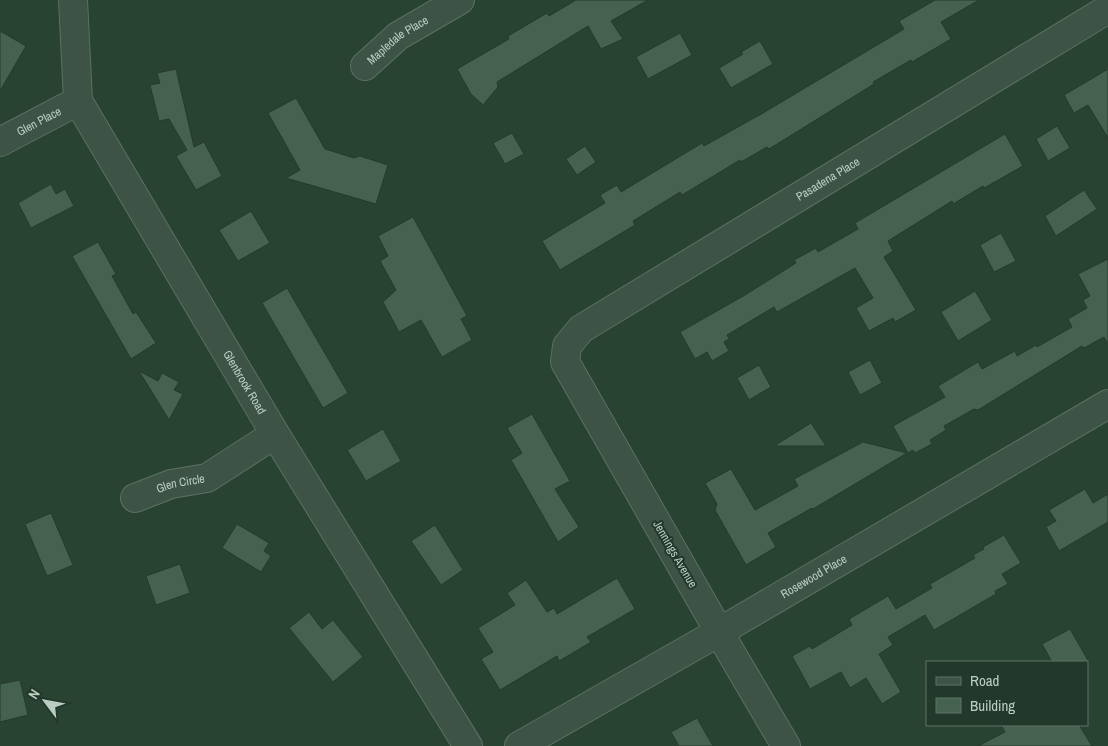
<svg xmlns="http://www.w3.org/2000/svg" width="1108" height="746" viewBox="0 0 1108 746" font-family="'Archivo Narrow',sans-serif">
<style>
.building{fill:#456251;stroke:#243a2d}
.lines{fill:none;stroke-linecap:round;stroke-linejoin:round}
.minor-casing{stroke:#5c7064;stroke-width:30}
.minor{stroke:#3d5346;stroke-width:28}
.labels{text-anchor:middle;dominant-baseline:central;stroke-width:4;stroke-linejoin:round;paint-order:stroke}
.street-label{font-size:12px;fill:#bbccc2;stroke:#22382b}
</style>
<rect width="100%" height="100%" fill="#294333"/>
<path class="building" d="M 576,0 L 648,0 L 611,21 L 623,39 L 601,49 L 588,26 L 497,82 L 498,87 L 483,105 L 471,94 L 457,69 L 509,39 L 508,36 L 547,13 L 549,16 Z
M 935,0 L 979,0 L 941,22 L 951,39 L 912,62 L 911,60 L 873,82 L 874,84 L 769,149 L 767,147 L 741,162 L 740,160 L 682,195 L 680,192 L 633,221 L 635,225 L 560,270 L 542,241 L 605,203 L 600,195 L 617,185 L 621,192 L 702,143 L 704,146 L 763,113 L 904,29 L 899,21 Z
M 0,31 L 26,46 L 0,91 Z
M 680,33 L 692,55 L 648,79 L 636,57 Z
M 760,41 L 773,64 L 731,88 L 719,68 L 743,54 L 741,52 Z
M 176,69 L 194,147 L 204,142 L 222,176 L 196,190 L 176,156 L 187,150 L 169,119 L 159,121 L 150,85 L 160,83 L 157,73 Z
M 1108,69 L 1108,138 L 1088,105 L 1074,113 L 1064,95 Z
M 296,98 L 325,149 L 354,158 L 360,156 L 388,165 L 376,204 L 286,178 L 300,170 L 268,113 Z
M 1057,126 L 1070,148 L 1048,161 L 1036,139 Z
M 512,133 L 524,154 L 505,164 L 493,143 Z
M 1005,134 L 1023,166 L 984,188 L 983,186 L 953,204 L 952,201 L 888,241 L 893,251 L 884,257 L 916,310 L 895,322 L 893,318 L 869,331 L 856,308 L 873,298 L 855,268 L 777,312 L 774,307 L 727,335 L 729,339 L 724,342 L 729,351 L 712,361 L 707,352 L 695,359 L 680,332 L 745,295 L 796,263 L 794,260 L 816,248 L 818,252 L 858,229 L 855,223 Z
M 585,146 L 596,162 L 577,175 L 566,159 Z
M 51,184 L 56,194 L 65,189 L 74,206 L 31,228 L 18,203 Z
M 1084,190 L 1097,209 L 1056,236 L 1045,216 Z
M 251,211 L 270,243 L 238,261 L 219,230 Z
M 413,217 L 467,316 L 461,319 L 472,340 L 442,357 L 421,320 L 399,332 L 383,302 L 396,290 L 380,261 L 388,256 L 378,236 Z
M 1001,233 L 1016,261 L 994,272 L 980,245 Z
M 98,242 L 116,274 L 112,276 L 133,314 L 136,312 L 156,343 L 131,359 L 72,256 Z
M 1108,259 L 1108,344 L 1104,337 L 1084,348 L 1082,346 L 978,410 L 974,409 L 944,426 L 946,430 L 930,440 L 932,444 L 915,453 L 913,450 L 908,453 L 893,426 L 945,397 L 938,386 L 978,362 L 982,369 L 1015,351 L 1017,356 L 1036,345 L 1037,347 L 1072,327 L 1068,319 L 1087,308 L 1083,300 L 1090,296 L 1078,274 Z
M 287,288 L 348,393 L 323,408 L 262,303 Z
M 975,291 L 992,320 L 958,341 L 941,312 Z
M 870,360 L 882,383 L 860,395 L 848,372 Z
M 759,365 L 771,387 L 749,400 L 737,378 Z
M 139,371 L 158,381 L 162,373 L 179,382 L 174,390 L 183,394 L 169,420 Z
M 532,414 L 570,481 L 555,489 L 579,527 L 558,542 L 511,460 L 522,453 L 507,428 Z
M 811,423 L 826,446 L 774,446 Z
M 383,429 L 401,461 L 366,481 L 347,450 Z
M 863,442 L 907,453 L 813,509 L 812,508 L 768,533 L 776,547 L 746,565 L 715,510 L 717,504 L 705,483 L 731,469 L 755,510 L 798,486 L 794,479 Z
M 1085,489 L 1093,503 L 1108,494 L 1108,522 L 1059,551 L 1046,527 L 1056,521 L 1049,510 Z
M 51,513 L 73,565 L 47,576 L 25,524 Z
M 237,524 L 269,543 L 264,551 L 271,556 L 261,572 L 222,548 Z
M 435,525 L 463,570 L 441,585 L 411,541 Z
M 1004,535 L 1021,563 L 1002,574 L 1008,584 L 995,591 L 996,594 L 934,630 L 925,615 L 888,637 L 893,645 L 879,654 L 901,692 L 882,704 L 866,678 L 850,688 L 841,672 L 810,689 L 792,656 L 810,646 L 812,649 L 852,625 L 849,619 L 888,596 L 896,609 L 932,588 L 930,584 L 975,558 L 973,555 L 984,549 L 983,547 Z
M 180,564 L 190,593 L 156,605 L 146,576 Z
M 617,578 L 635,609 L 587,637 L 591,642 L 571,654 L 559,661 L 557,656 L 500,690 L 481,659 L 493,652 L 478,628 L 515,605 L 507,593 L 526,580 L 547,612 L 554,608 L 557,614 Z
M 309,612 L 322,629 L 333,620 L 363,657 L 333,682 L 289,628 Z
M 1070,629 L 1089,662 L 1052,662 L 1042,644 Z
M 20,680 L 28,715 L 0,722 L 0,684 Z
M 697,718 L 713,746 L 679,746 L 671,732 Z
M 1001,725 L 1079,725 L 1092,746 L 978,746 L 1005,732 Z"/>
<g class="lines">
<g class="minor-casing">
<g id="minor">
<path id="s1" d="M 73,0 L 78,101 L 275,434 L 468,746"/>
<path id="s2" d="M 365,66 L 398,36 L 460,0"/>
<path id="s3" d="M 0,142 L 78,101"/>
<path id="s4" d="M 135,498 L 171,484 L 207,478 L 275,434"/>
<path id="s5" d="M 519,746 L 719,632 L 1108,404"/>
<path id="s6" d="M 786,746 L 733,656 L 565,362 L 567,346 L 581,329 L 1108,9"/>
</g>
</g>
<use href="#minor" class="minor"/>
</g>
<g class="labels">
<g class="street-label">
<text stroke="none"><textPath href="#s2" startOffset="42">Mapledale Place</textPath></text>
<text stroke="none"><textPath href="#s3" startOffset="44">Glen Place</textPath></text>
<text stroke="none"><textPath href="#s6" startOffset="770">Pasadena Place</textPath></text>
<text stroke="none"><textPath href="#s1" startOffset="428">Glenbrook Road</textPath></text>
<text stroke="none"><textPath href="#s4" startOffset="48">Glen Circle</textPath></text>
<text transform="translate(675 554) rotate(60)">Jennings Avenue</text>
<text stroke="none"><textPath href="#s5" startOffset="340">Rosewood Place</textPath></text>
</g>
</g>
<rect x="926" y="661" width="162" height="65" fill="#22382b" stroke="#5f7367"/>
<rect x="936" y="677" width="25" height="8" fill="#3d5346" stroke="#5f7367"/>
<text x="970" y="686" font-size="15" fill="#bbccc2">Road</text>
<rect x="936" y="698" width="25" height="15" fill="#456251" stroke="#5f7367"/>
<text x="970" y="711" font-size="15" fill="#bbccc2">Building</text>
<g transform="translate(45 701) rotate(302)" stroke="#22382b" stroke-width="4" paint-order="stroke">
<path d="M0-4L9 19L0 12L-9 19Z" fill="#bbccc2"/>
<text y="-8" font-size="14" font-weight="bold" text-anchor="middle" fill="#bbccc2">N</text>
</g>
</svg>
